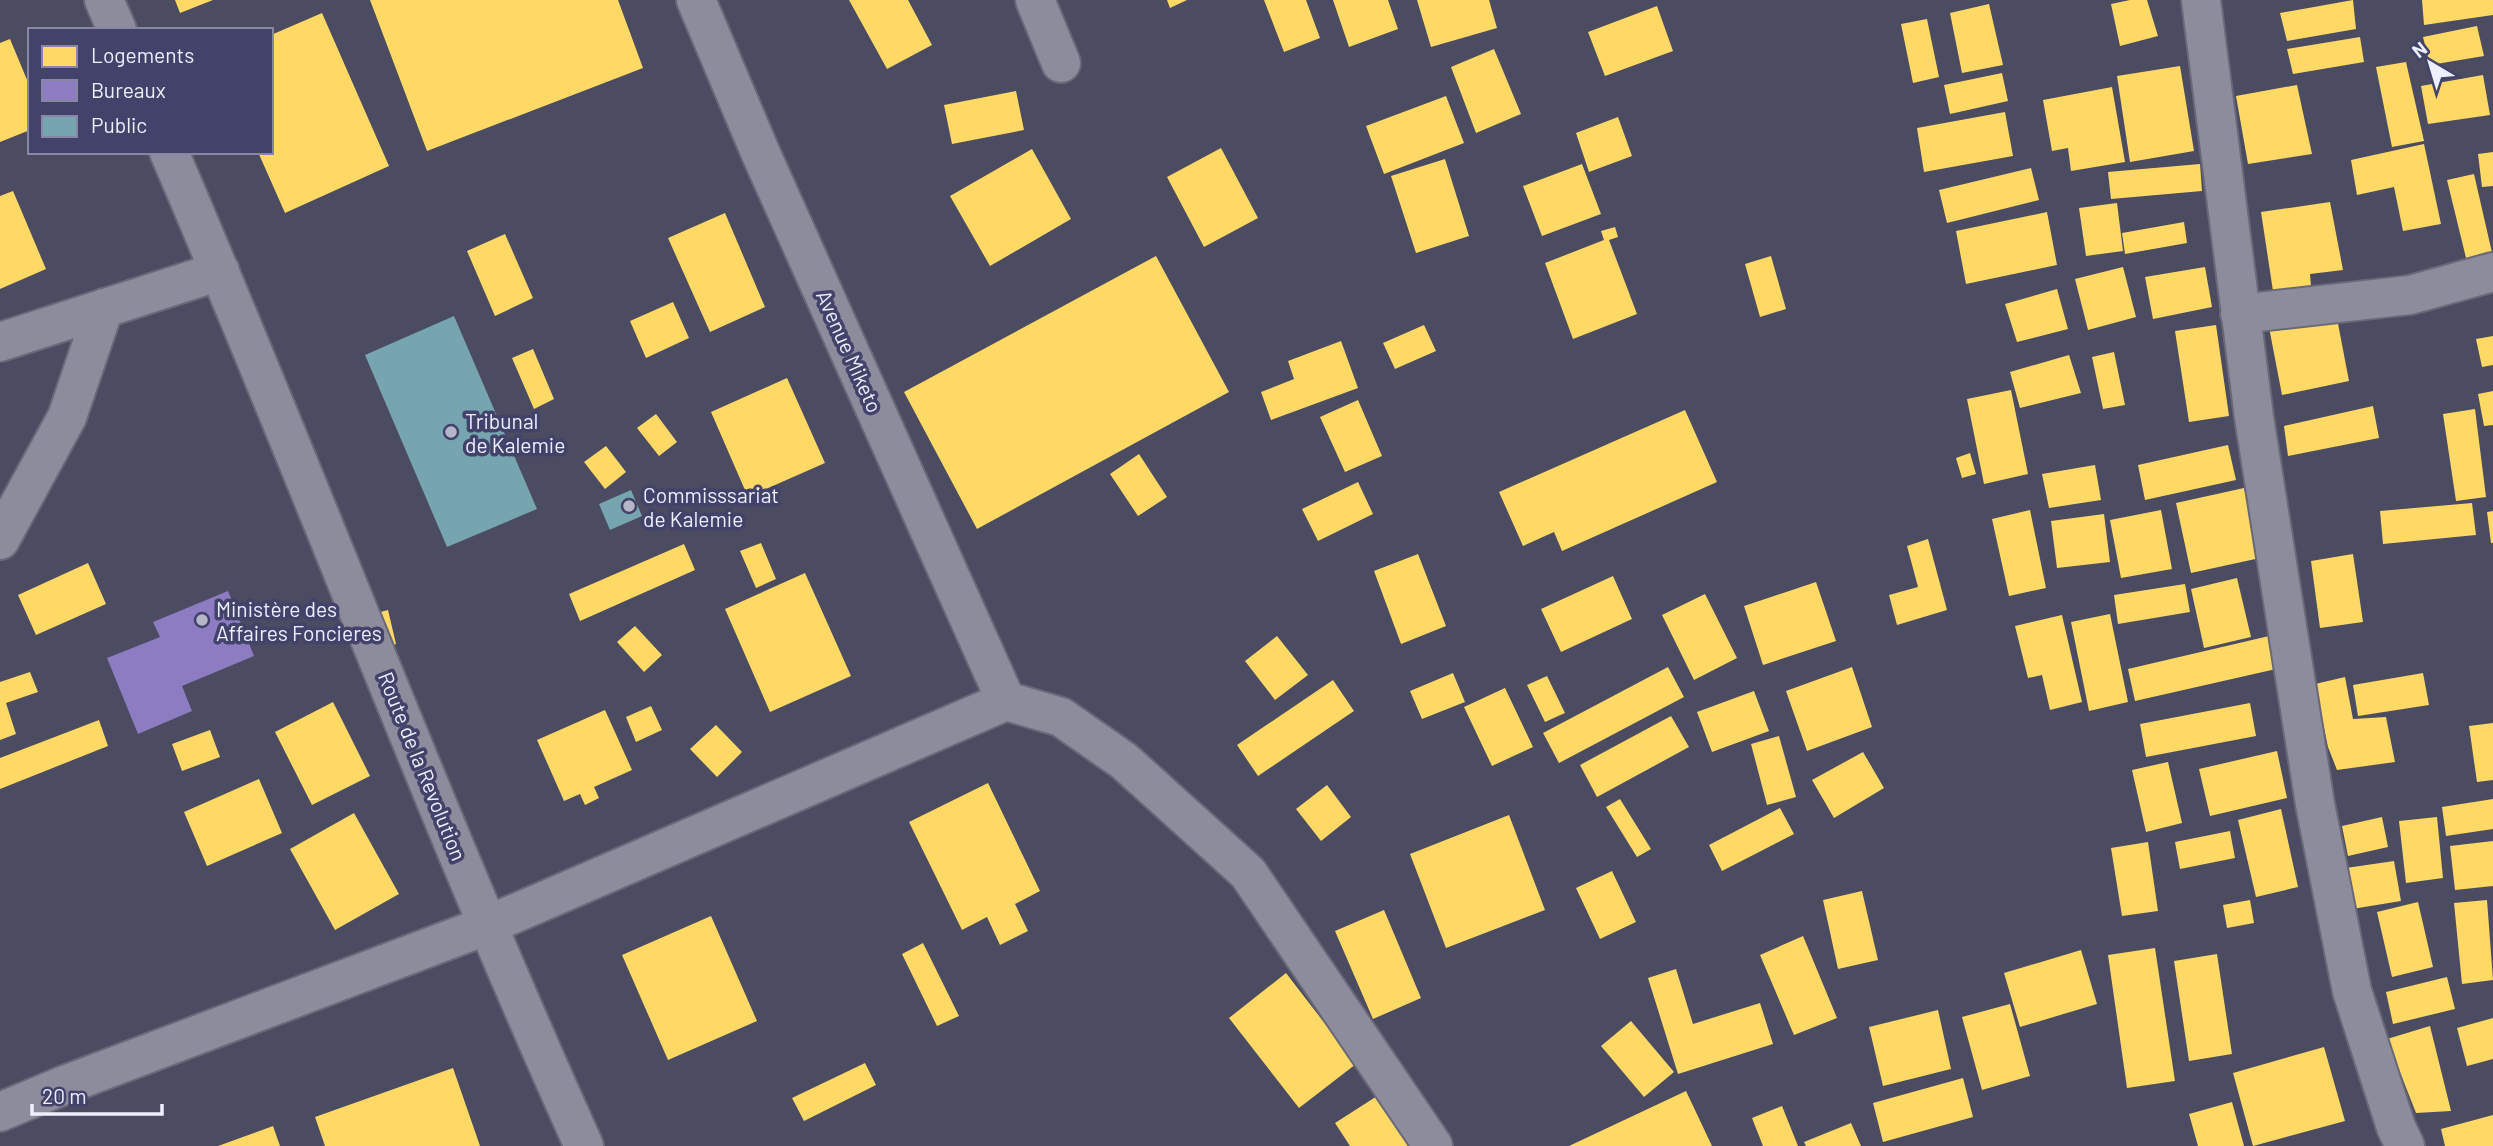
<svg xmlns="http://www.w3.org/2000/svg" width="2493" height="1146" viewBox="0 0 2493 1146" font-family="Barlow,sans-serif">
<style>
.homes{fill:#ffd966}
.offices{fill:#8e7cc3}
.public{fill:#76a5af}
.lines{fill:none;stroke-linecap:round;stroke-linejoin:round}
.minor-casing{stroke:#696879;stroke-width:42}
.minor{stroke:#8c8c9c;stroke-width:38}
.poi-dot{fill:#b5b6c7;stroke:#43426a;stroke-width:2.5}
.labels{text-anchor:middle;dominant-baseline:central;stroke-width:7;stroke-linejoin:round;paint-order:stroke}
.street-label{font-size:21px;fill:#eeeffe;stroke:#43426a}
.poi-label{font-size:21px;fill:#eeeffe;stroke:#43426a;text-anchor:start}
</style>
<rect width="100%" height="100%" fill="#4b4b61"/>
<path class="homes" d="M 175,0 L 213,0 L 180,13 Z
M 370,0 L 618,0 L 643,68 L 427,151 Z
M 849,0 L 908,0 L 932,45 L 887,69 Z
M 1167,0 L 1187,0 L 1170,8 Z
M 1264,0 L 1306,0 L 1320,38 L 1284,52 Z
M 1333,0 L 1388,0 L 1398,29 L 1349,47 Z
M 1417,0 L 1489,0 L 1497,28 L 1431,47 Z
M 2130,0 L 2147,0 L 2158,36 L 2120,46 L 2111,4 Z
M 2353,0 L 2356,29 L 2287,41 L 2280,13 Z
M 2422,0 L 2493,0 L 2493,15 L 2424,25 Z
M 1989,4 L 2003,65 L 1962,73 L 1950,13 Z
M 1657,6 L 1673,51 L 1605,76 L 1588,32 Z
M 322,13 L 389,166 L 285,213 L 258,152 L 271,152 L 271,35 Z
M 1927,19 L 1939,77 L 1913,83 L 1901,24 Z
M 2477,26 L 2484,56 L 2430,65 L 2423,37 Z
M 2360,37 L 2364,62 L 2293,74 L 2287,49 Z
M 10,39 L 30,87 L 30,130 L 0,142 L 0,43 Z
M 1494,49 L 1521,114 L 1476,133 L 1451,67 Z
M 2406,62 L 2424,141 L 2392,147 L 2376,67 Z
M 2180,66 L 2194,151 L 2130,162 L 2117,76 Z
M 2002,73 L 2008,101 L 1950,114 L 1944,85 Z
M 2483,75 L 2490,115 L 2428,124 L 2421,86 Z
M 2297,85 L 2312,154 L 2248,164 L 2236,96 Z
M 2112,87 L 2125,162 L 2071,171 L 2068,148 L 2052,151 L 2043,100 Z
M 1016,91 L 1024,130 L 952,144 L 944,105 Z
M 1446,96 L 1464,143 L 1384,174 L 1366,126 Z
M 2005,112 L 2013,156 L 1924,172 L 1917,128 Z
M 1618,117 L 1632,156 L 1589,172 L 1576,133 Z
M 2424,144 L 2441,224 L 2403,231 L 2394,187 L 2357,195 L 2351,160 Z
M 1221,148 L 1258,218 L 1204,247 L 1167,177 Z
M 1032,149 L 1071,219 L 990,266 L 950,196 Z
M 2493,152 L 2493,186 L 2482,187 L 2478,154 Z
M 1445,159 L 1469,236 L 1416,253 L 1391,176 Z
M 1582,164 L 1601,214 L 1542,236 L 1523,186 Z
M 2200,164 L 2202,191 L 2111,199 L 2108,172 Z
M 2031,168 L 2039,200 L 1947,223 L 1939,190 Z
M 2474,174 L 2493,257 L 2467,262 L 2447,180 Z
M 13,191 L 46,269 L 0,289 L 0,196 Z
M 2330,202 L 2343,270 L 2310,274 L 2311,286 L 2273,291 L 2261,212 Z
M 2117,203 L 2123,251 L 2086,256 L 2079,208 Z
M 2047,212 L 2057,265 L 1966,284 L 1956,231 Z
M 725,213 L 765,307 L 710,332 L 668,238 Z
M 2184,222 L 2187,243 L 2125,254 L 2122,233 Z
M 1615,227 L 1618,237 L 1609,240 L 1637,314 L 1573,339 L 1545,263 L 1604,240 L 1601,231 Z
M 505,234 L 533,298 L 495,316 L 467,251 Z
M 1156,256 L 1229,392 L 977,529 L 904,392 Z
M 1771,256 L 1786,309 L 1760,317 L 1745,264 Z
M 2123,267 L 2136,317 L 2088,330 L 2075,279 Z
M 2205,267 L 2212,307 L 2153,319 L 2145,277 Z
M 2057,289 L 2068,329 L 2017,342 L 2005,304 Z
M 673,302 L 689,338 L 646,358 L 630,321 Z
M 2335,308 L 2349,381 L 2282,395 L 2268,322 Z
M 1424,325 L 1436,351 L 1395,369 L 1383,343 Z
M 2216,325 L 2229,416 L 2189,422 L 2175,331 Z
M 2493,336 L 2493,365 L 2482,367 L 2476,339 Z
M 1341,341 L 1358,388 L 1271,420 L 1261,392 L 1294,379 L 1288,361 Z
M 533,349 L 554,399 L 534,409 L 512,358 Z
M 2114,352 L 2125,405 L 2103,409 L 2092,357 Z
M 2069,355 L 2081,393 L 2020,408 L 2010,372 Z
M 787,378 L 825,463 L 748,497 L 711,412 Z
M 2011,390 L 2028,474 L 1984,484 L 1967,399 Z
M 2493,391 L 2493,425 L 2484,426 L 2478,394 Z
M 1358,400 L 1382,456 L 1345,472 L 1320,417 Z
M 2373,406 L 2379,438 L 2288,456 L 2284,426 Z
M 2475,409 L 2486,497 L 2456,501 L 2443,414 Z
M 1685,410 L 1717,482 L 1562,551 L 1554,532 L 1523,546 L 1499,492 Z
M 656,414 L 677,442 L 659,456 L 637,428 Z
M 2228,445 L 2236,480 L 2145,500 L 2138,465 Z
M 606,446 L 626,472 L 605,489 L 584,462 Z
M 1970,453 L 1976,474 L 1962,478 L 1956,458 Z
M 1139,454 L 1167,497 L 1138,516 L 1110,474 Z
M 2095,465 L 2101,500 L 2049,508 L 2042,474 Z
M 1358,482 L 1373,514 L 1318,541 L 1302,509 Z
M 2244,488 L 2260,558 L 2191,573 L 2176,503 Z
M 2472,503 L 2476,535 L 2383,544 L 2380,511 Z
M 2030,510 L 2046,588 L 2009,596 L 1992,519 Z
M 2161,510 L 2172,569 L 2121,578 L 2110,520 Z
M 2493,511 L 2493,543 L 2491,543 L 2487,512 Z
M 2104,514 L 2110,562 L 2057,568 L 2051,521 Z
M 1928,539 L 1947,610 L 1897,625 L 1889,595 L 1918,587 L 1907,546 Z
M 761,543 L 776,579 L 756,588 L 740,551 Z
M 684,544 L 695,570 L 580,621 L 569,594 Z
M 1418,554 L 1446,626 L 1401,644 L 1374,571 Z
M 2353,554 L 2363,622 L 2320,628 L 2311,561 Z
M 88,563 L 106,604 L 36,635 L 18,595 Z
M 805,573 L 851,676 L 770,712 L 725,609 Z
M 1613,576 L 1632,619 L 1561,652 L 1541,609 Z
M 2237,578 L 2251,637 L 2204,648 L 2191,589 Z
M 1816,582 L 1836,641 L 1763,665 L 1744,606 Z
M 2185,584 L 2190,612 L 2118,624 L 2114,595 Z
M 1705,594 L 1737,658 L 1694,680 L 1662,615 Z
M 388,610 L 396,644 L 384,650 L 373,614 Z
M 2110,614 L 2128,702 L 2089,711 L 2071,622 Z
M 2062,615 L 2082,702 L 2050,710 L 2042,675 L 2028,678 L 2015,626 Z
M 635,626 L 662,655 L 644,672 L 617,642 Z
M 1277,636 L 1308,675 L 1275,700 L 1245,661 Z
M 2269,636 L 2276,669 L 2135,701 L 2128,669 Z
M 1668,667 L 1684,697 L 1559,763 L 1543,733 Z
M 1852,667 L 1872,727 L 1807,751 L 1786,691 Z
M 30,672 L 38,692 L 6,703 L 16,734 L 0,740 L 0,682 Z
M 1453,673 L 1465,702 L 1422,719 L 1410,691 Z
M 2423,673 L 2429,705 L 2358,716 L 2353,685 Z
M 1547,676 L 1565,713 L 1545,722 L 1527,685 Z
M 2345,677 L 2353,719 L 2386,717 L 2395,762 L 2337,770 L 2328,747 L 2315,684 Z
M 1333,680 L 1354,711 L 1258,776 L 1237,745 Z
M 1505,688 L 1533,747 L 1492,766 L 1464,707 Z
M 1754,691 L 1769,731 L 1712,752 L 1697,712 Z
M 333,702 L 370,776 L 312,805 L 275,732 Z
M 2250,703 L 2256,736 L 2146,757 L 2140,724 Z
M 651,706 L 662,730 L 636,742 L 626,717 Z
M 605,710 L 632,770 L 594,787 L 599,798 L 585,805 L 580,794 L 564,801 L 537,740 Z
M 1671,716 L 1689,747 L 1597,797 L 1580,765 Z
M 99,720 L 108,746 L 0,789 L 0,758 Z
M 2493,723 L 2493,780 L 2477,782 L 2469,726 Z
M 716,725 L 742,752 L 717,777 L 690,749 Z
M 210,730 L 220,757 L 182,771 L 172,744 Z
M 1779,736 L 1796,797 L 1767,805 L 1751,744 Z
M 2277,751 L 2287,798 L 2210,816 L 2199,769 Z
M 1863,752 L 1884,788 L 1834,818 L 1812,780 Z
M 2168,762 L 2182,823 L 2146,832 L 2132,770 Z
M 259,779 L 282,833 L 207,866 L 184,812 Z
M 988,783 L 1040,891 L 1015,904 L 1028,931 L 1000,945 L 987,917 L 962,930 L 909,822 Z
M 1327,785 L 1351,817 L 1321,841 L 1296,809 Z
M 1620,799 L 1651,849 L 1637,857 L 1606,807 Z
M 2493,799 L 2493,829 L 2446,836 L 2442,807 Z
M 1780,808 L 1794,834 L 1722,871 L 1709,845 Z
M 2281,809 L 2298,887 L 2256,897 L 2238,820 Z
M 354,813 L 399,894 L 335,930 L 290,849 Z
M 1509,815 L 1545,910 L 1446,948 L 1410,854 Z
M 2382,817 L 2388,847 L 2348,856 L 2342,826 Z
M 2437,817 L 2443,878 L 2406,883 L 2399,821 Z
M 2230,831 L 2235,858 L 2180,869 L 2175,842 Z
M 2493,841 L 2493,886 L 2455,890 L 2450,846 Z
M 2148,842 L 2158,911 L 2122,916 L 2111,848 Z
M 2394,861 L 2401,901 L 2352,909 L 2346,868 Z
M 1612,871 L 1636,922 L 1600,939 L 1576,888 Z
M 1862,891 L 1878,960 L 1838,969 L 1823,900 Z
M 2250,900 L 2254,923 L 2227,928 L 2223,905 Z
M 2487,900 L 2493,980 L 2462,984 L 2454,903 Z
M 2418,902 L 2433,967 L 2392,977 L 2377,912 Z
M 1384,910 L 1421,998 L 1373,1019 L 1335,931 Z
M 711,916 L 757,1021 L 668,1060 L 622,955 Z
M 1803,936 L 1837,1018 L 1794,1035 L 1760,955 Z
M 923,943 L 959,1016 L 937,1026 L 902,954 Z
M 2155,948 L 2175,1081 L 2127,1088 L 2108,955 Z
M 2081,950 L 2097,1004 L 2020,1027 L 2004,973 Z
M 2217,954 L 2232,1054 L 2189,1061 L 2174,961 Z
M 1676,969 L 1693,1024 L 1760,1003 L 1773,1044 L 1678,1074 L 1648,978 Z
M 1286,973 L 1356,1064 L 1299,1108 L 1229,1018 Z
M 2447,977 L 2455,1009 L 2393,1024 L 2386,992 Z
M 2010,1004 L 2030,1076 L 1982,1090 L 1962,1017 Z
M 1938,1010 L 1951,1069 L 1883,1086 L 1869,1027 Z
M 2493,1018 L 2493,1059 L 2467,1066 L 2457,1028 Z
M 1631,1021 L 1674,1072 L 1644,1097 L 1601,1046 Z
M 2430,1026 L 2451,1111 L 2416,1113 L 2387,1039 Z
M 2324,1047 L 2345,1121 L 2253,1146 L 2233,1073 Z
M 865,1063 L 876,1085 L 804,1121 L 792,1098 Z
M 453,1068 L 480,1146 L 325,1146 L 315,1117 Z
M 1963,1078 L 1973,1117 L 1883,1142 L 1873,1103 Z
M 1402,1080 L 1443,1146 L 1350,1146 L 1335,1123 Z
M 1686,1091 L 1712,1146 L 1569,1146 Z
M 2232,1102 L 2244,1146 L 2198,1146 L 2189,1114 Z
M 1782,1106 L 1798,1146 L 1763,1146 L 1752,1118 Z
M 2493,1115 L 2493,1146 L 2445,1146 L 2441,1129 Z
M 1851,1123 L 1861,1146 L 1806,1146 L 1804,1142 Z
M 273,1126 L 280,1146 L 218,1146 Z"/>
<path class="offices" d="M 228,591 L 254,656 L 182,686 L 192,711 L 138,734 L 107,658 L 160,637 L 153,622 Z"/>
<path class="public" d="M 454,316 L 537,509 L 447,547 L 365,355 Z
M 631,490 L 642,516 L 610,530 L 599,504 Z"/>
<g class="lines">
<g class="minor-casing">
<path id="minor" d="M 104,0 L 117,30
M 696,0 L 761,154 L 1006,701
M 1035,0 L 1061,63
M 2201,0 L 2254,417 L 2315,804 L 2352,991 L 2396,1127 L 2405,1146
M 169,152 C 311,482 436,819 584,1146
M 2240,314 L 2410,295 L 2493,272
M 0,342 L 220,271
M 0,540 L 67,417 L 104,308
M 0,1112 L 62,1086 L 488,925 L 1006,701 L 1061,717 L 1124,761 L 1248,873 L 1433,1146"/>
</g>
<use href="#minor" class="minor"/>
</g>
<g class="poi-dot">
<circle cx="451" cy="432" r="7"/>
<circle cx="629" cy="506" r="7"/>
<circle cx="202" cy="620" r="7"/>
</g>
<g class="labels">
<g class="street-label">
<text transform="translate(850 351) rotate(66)">Avenue Miketo</text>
<text transform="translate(423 766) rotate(68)">Route de la Revolution</text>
</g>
<g class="poi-label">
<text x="465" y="420">Tribunal<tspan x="465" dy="24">de Kalemie</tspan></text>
<text x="643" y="494">Commisssariat<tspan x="643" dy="24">de Kalemie</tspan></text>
<text x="216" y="608">Ministère des<tspan x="216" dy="24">Affaires Foncieres</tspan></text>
</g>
</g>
<rect x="28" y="28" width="245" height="126" fill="#43426a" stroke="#8787a5" stroke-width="2"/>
<rect x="42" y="46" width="35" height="21" fill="#ffd966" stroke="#8787a5" stroke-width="2"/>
<text x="91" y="63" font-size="21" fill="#eeeffe">Logements</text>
<rect x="42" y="80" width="35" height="21" fill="#8e7cc3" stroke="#8787a5" stroke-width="2"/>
<text x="91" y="98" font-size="21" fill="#eeeffe">Bureaux</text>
<rect x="42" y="116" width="35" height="21" fill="#76a5af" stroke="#8787a5" stroke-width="2"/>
<text x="91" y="133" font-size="21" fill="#eeeffe">Public</text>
<g transform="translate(2430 63) rotate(322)" stroke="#43426a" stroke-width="5" paint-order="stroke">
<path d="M0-5L12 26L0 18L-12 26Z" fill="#eeeffe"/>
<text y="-10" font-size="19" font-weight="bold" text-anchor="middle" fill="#eeeffe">N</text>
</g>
<path d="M32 1104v10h130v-10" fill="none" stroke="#eeeffe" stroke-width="3.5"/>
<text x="42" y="1104" font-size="21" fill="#eeeffe" stroke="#43426a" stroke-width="5" paint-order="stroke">20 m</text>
</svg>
